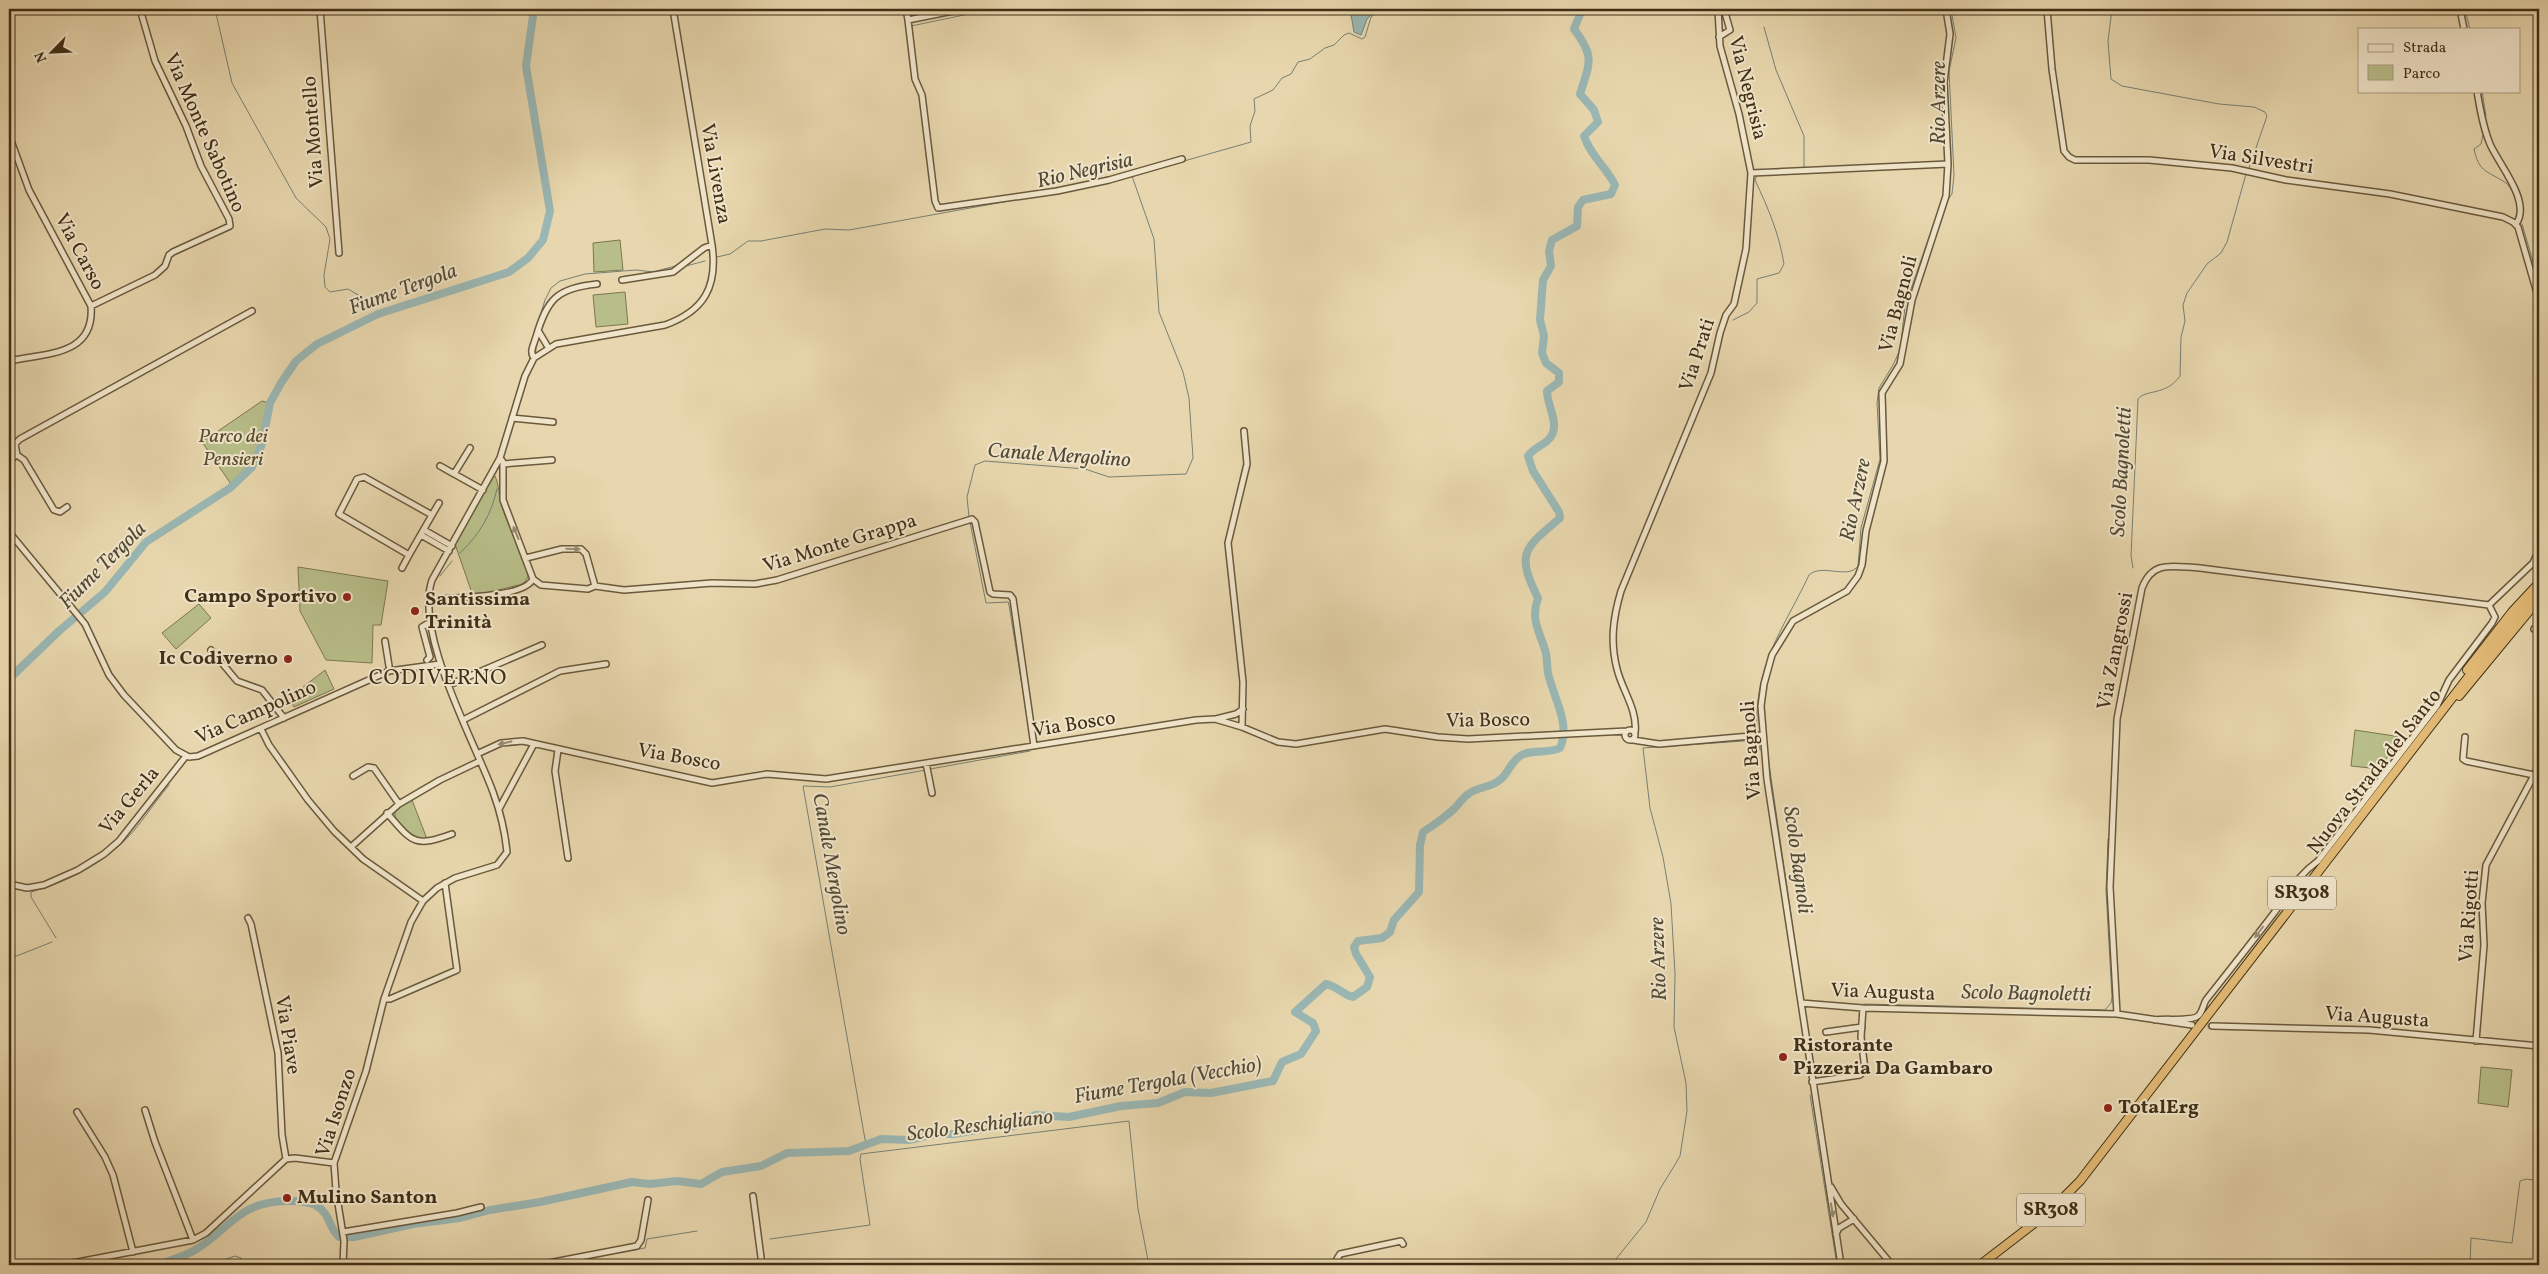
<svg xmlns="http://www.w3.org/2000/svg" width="2548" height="1274" viewBox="0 0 2548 1274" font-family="Vollkorn,serif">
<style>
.green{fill:#b8be89;stroke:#7c7650}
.water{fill:#9ab7b4;stroke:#768175}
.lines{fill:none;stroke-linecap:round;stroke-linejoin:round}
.stream{stroke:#768175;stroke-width:1}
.river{stroke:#9ab7b4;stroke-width:8}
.minor-tunnel{stroke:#c6b590;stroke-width:5;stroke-dasharray:5 2.5;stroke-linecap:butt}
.minor-casing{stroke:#6a593c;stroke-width:8}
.highway-casing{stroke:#402f16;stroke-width:10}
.minor{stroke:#f0e5ca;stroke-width:5}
.highway{stroke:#e4bc77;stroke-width:8}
.oneway{fill:#988a70}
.poi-dot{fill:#8f2418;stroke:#f0e5ca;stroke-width:2}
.labels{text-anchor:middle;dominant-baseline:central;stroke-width:4;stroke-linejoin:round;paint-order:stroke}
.shield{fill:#f0e5ca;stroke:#75664c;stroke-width:1}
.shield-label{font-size:19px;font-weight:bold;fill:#402f16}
.street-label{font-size:20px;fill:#402f16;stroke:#f0e5ca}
.park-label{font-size:20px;font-style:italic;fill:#584c2d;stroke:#f0e5ca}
.poi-label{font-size:20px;font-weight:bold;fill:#402f16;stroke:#f0e5ca;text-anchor:start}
.water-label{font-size:21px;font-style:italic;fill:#524a36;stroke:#f0e5ca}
.quarter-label{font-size:22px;letter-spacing:1px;fill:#402f16;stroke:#f0e5ca}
</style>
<rect width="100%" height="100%" fill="#e8d7ae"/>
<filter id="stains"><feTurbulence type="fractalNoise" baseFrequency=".004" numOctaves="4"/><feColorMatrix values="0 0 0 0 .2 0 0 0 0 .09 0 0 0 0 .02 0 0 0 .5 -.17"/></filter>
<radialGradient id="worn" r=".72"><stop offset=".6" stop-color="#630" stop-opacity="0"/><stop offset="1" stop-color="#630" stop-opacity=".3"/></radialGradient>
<path class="green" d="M 620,240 L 623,270 L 594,272 L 593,243 Z
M 625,292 L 628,324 L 596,327 L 593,295 Z
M 262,401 L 269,403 L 260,443 L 249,467 L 231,484 L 202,442 Z
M 494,474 C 500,485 498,496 502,507 C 509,530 525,553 528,577 L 523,584 L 473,596 L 455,544 Z
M 298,567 L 388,581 L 381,625 L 373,625 L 372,663 L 326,660 L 300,611 Z
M 199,604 L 211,618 L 176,649 L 162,633 Z
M 325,670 L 334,689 L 294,707 L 290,700 L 294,697 L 293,695 Z
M 2355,730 L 2401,737 L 2379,769 L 2351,766 Z
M 412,800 L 427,839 L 422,841 L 410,835 L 395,818 L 395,810 Z
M 2481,1067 L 2512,1070 L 2508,1107 L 2478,1103 Z"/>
<path class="water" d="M 1350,9 L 1377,9 L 1367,19 L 1361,35 L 1354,32 Z"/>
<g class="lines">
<path class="stream" d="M 215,9 L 232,83 L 296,198 L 326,227 L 330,239 L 324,275 L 325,287 L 330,292 L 348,289 L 372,303
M 1423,9 L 1426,9
M 2112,9 L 2108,41 L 2111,79 L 2122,86 L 2219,104 L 2254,107 L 2265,112 L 2267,116 L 2248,171
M 2465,9 L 2470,29
M 911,26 L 993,9
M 1764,27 L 1776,70 L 1804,136 L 1804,167
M 2482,91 L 2486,116
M 2480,122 L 2483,135 L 2481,144 L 2474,149 C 2479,173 2488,171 2506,183 C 2510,186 2514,194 2516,200
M 1117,180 L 1251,142 L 1250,126 L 1255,111 L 1254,99 L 1273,90 L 1282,78 L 1291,74 L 1298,62 L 1310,59 L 1325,48 L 1334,45 L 1344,35 L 1349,33 L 1362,39 L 1365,37 L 1371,17 L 1382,9
M 1949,198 L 1952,194 L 1954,175 L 1949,71 L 1956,38 L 1951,9
M 2522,224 L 2539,282
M 717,257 L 730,254 L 748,241 L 761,241 L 825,229 L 849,230 L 1108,183
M 686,266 L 705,261
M 377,312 L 378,314
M 1733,320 L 1749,312 L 1757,303 L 1757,279 L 1779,273 L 1784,264 C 1779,233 1768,208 1755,180 L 1757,175
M 1901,343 L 1905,306 L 1942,200
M 531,344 L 545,300 L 551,288 L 560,281 L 585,274 L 636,270 L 653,272 L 679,265
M 969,517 L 967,497 L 975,465 L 985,461 L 1085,469 L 1109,477 L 1186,474 L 1193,458 L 1189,398 L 1183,372 L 1159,312 L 1154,239 L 1132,176
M 970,522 L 986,603 L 1008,602 L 1009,605 L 1029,729
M 460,553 C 480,534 491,515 497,489
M 2133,568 L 2131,556 L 2138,399 C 2146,389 2166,396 2180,376 L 2181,337 L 2185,321 L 2183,305 L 2187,293 L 2207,264 L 2221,253 L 2227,242 L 2246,174
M 440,576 L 452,561
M 1757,733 C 1754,664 1781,634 1809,575 C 1822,563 1848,580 1858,566 L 1861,528 L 1880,459 L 1877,403 L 1879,388 L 1893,365 L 1900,350
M 1759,741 L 1760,750
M 1767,750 L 1797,956
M 930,769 L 1030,751
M 56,938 L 31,897 L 31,892 C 63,883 95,868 120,845 C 138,829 153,804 169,785
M 9,959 L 52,942
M 1864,1004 L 2105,1010 L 2111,1003 L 2112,997 L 2106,891 L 2108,839
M 1810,1095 L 1837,1265
M 866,1145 L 803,786 L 830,787 L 926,770
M 770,1239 L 870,1225 L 860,1159 L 861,1154 L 1129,1121 L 1138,1209 L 1149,1265
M 209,1265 L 235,1256 L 241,1258 L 244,1265
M 551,1265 L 645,1248 L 647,1239 L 697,1231
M 1611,1265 L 1646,1222 L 1660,1189 L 1676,1163 L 1680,1156 L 1687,1111 L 1686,1083 L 1674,1027 L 1675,974 L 1671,904 L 1663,857 L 1650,808 L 1643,748 L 1758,740 L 1758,738
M 2470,1265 L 2471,1238 L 2512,1243 L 2520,1181 L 2526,1179 L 2539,1181"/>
<path class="river" d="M 9,679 L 59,631 L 105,592 L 146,542 L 230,488 L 252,467 L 262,444 L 270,403 L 281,383 L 296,361 L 317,344 L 378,314 L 509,272 L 528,258 L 543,240 L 550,211 L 526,66 L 534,9
M 156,1265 C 169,1261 183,1257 195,1250 C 231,1228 238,1202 287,1201 C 297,1201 309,1201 317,1206 C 330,1214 329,1228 339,1237 L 354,1237 L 413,1224 L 460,1218 L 490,1210 L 540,1202 L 632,1182 L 650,1184 L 677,1181 L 701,1184 L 722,1172 L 761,1166 L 787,1153 L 849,1151 L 881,1139 L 909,1140 L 935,1134 L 954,1134 L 998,1126 L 1012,1127 L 1035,1115 L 1069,1117 L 1121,1106 L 1158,1103 L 1185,1092 L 1211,1093 L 1273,1081 L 1282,1062 L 1301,1054 L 1316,1031 L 1313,1023 L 1295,1012 L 1326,984 C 1337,986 1342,994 1353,997 L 1367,987 L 1370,977 L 1356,954 L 1354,947 L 1358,941 L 1382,938 L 1390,932 L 1394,920 L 1419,892 L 1420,845 L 1423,832 C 1434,825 1444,818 1454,809 C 1458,805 1462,799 1467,795 C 1477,786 1490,789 1501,779 C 1508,773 1511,762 1520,756 C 1530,749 1548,754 1560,748 C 1571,723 1553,697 1548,673 C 1547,666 1547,660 1546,653 C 1540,632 1530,620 1538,598 C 1515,552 1525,548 1560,518 L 1559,512 L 1533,471 L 1528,456 C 1534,448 1540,447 1547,441 C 1563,427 1547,408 1547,391 L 1559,382 L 1559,373 L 1546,363 L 1542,353 L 1544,336 L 1540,320 L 1543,280 L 1551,266 L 1549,251 L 1552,240 L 1577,226 L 1578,207 L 1583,200 L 1611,194 L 1615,185 C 1606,167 1590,155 1584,136 L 1598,122 L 1594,110 L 1580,94 C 1590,62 1595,57 1574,29 L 1581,12 L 1578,9"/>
<path class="minor-tunnel" d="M 2192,1025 L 2212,1026"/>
<g class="minor-casing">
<path id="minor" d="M 320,9 L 339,253
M 906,9 L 908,20
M 963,9 L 908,20 L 915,79 L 922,95 L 935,201 L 938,208 L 1057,191 L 1109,180 L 1182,159
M 2047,9 L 2052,69 L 2064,151 L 2069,157 L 2075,160 L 2149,160 L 2232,168 L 2286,180 L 2390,194 L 2503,217 L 2513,222 L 2518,227 L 2539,300
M 2460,9 L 2464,29
M 1719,37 L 1730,30 L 1724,9
M 2477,91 C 2480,109 2483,127 2490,144 C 2499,165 2532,202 2516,224
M 9,135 L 29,190 L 91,306 C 95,356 46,353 9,361
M 1751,173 L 1948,164
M 622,280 L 673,272 L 704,248 L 712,245
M 91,306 L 155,275 L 165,266 L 169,255 L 173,252 L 230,226 L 229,219 L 201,166 L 186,126 L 155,61 L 140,9
M 539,332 L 548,347
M 534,358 C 529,352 534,344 536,337 C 547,299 557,288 597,284
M 512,418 L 553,422
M 17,455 L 24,460 L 54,510 L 60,512 L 67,507
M 500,458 L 503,462 L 503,500 L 533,579
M 9,460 L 17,455 L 15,444 L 20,439 L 252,311
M 503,464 L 552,460
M 440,466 L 483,490
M 454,474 L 470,448
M 364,477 L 432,515 L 409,555 L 339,514 L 357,479 Z
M 432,515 L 439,503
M 424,530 L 452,546
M 9,532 L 85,624 L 109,675 L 124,695 L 176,750 L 189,757 L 198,756 L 389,671 L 440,664
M 421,535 L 449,551
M 526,558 L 562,549 L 581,549 L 586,554 L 595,586
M 402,568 L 409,555
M 533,579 L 541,585 L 588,589 L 595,586 L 624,590 L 712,583 L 755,584 L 777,580 L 972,519 L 975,522 L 990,592 L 993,594 L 1010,595 L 1013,599 L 1034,746
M 429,600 C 449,597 523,599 533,579
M 2534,629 L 2539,630
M 385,641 L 389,666
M 211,650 L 237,681 L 262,690 L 284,718
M 427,660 L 430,657 L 422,627 L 427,624
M 449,685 L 542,645
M 1216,719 L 1236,714 L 1243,709
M 463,720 L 560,671 L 606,664
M 1242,727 L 1243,682 L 1228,543 L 1247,464 L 1244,431
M 261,729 L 269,745 L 308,800 L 334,831 L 363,859 L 423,901
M1625 735a5 5 0 1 1 10 0a5 5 0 1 1-10 0Z
M 1635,733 C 1638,710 1622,690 1617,669 C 1610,642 1613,618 1621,591 L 1711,373 L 1720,333 L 1726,315 L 1734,304 L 1746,249 L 1751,173 L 1739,114 L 1720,46 L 1718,9
M 2465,737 L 2463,759 L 2466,761 L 2534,775
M 1633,740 L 1659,744 L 1762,735
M 558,750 L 555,771 L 568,858
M 477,754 L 501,743 L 523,741 L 712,783 L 767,774 L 826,779 L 1196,720 L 1215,719 L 1242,727 L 1278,742 L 1296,744 L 1385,729 L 1438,737 L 1468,739 L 1627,731
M 926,763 L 932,793
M 353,776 L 368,767 L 374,768 L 399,804
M 499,809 L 534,744
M 387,813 C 412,842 414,848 452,834
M 351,847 L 399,804 L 440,780 L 480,761
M 9,884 L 27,888 L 44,885 L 78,870 L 104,854 L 119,841 L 186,756
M 248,918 L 251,924 L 278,1053 L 282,1135 L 286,1159
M 384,999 L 390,999 L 457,970 L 445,883
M 1801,1003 L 1863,1008 L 2117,1014 L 2192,1025
M 2117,1014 L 2110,887 L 2117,719 L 2142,588 C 2153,559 2174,567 2200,568 L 2489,605 L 2533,563 L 2539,550
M 2155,1020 C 2165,1018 2194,1022 2199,1015 C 2203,1011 2203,1005 2206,1000 C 2229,971 2252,942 2274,913 C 2290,892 2297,876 2318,861 L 2437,706 L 2449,680 L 2492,623 L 2495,617 L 2489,605
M 2212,1026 L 2369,1030 L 2539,1046
M 1826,1032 L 1862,1027
M 2476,1041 L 2484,945 L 2482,903 L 2486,865 L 2539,766
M 1812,1082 L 1860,1075 L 1865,1070 L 1861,1037 L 1863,1008
M 145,1110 L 155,1142 L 193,1240
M 77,1112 L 105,1157 L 113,1175 L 133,1252
M 1831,1187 L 1841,1204 L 1892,1265
M 753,1196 L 762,1265
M 343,1232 L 457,1213 L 481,1207
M 1836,1234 L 1839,1228 L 1854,1219
M 62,1265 L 193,1240 L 206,1233 L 286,1159 L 295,1158 L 334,1163
M 343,1265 L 344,1241 L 336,1191 L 334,1163 L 366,1071 L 384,999 L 411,922 L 423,901 L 437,888 L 455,878 L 497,865 L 507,852 C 505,832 500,811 493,792 C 474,740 414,633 432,580 L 500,458 L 525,376 L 534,358 L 556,344 L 665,325 C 704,311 718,287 712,245 L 673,9
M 538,1265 L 637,1246 L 641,1240 L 648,1200
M 1339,1265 L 1337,1259 L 1340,1254 L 1401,1241 L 1403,1244
M 1841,1265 L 1767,779 L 1761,706 L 1764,684 L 1772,655 L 1793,621 L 1847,591 L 1858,576 L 1862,565 L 1866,531 L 1884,461 L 1882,393 L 1900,364 L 1912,300 L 1946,196 L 1948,164 L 1944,82 L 1950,34 L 1946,9"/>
</g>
<g class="highway-casing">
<path id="highway" d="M 2467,670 L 2512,612 L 2539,583
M 2459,696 L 2539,599
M 1980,1265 L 2049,1212 L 2080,1181 L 2469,676 L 2539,590"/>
</g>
<use href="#minor" class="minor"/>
<use href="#highway" class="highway"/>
</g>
<defs><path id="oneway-solid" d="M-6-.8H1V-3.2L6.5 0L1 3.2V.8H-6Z" transform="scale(1.25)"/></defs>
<g class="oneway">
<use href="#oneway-solid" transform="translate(516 533) rotate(-112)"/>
<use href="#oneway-solid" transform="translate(573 549) rotate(2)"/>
<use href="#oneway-solid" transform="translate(505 743) rotate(167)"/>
<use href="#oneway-solid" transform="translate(2259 932) rotate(127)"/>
<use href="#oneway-solid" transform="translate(1832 1210) rotate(81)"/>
</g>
<g class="poi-dot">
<circle cx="347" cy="597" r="5"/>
<circle cx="415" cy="611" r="5"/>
<circle cx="288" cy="659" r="5"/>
<circle cx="1783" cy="1057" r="5"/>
<circle cx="2108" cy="1108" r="5"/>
<circle cx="287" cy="1198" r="5"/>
</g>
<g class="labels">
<g class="shield">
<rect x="2268" y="876.5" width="68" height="33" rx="4"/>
<rect x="2017" y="1193.5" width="68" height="33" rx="4"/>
</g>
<g class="shield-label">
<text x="2302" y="893">SR308</text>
<text x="2051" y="1210">SR308</text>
</g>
<g class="street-label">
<text transform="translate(1747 88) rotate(76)">Via Negrisia</text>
<text transform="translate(314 132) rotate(-94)">Via Montello</text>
<text transform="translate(204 133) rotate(66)">Via Monte Sabotino</text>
<text transform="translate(2261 160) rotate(9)">Via Silvestri</text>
<text transform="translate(715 174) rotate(80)">Via Livenza</text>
<text transform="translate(79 252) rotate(62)">Via Carso</text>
<text transform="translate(1899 304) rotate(-75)">Via Bagnoli</text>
<text transform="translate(1698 355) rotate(-72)">Via Prati</text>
<text transform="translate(840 544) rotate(-17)">Via Monte Grappa</text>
<text transform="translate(2116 651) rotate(-79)">Via Zangrossi</text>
<text transform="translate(256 713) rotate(-24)">Via Campolino</text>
<text transform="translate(1488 721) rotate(-1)">Via Bosco</text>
<text transform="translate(1074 725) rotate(-9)">Via Bosco</text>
<text transform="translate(1752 750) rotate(-94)">Via Bagnoli</text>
<text transform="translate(679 758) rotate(10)">Via Bosco</text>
<text transform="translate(2375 772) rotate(-52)">Nuova Strada del Santo</text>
<text transform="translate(130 801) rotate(-50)">Via Gerla</text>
<text transform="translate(2470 916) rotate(-86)">Via Rigotti</text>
<text transform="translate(1883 993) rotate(2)">Via Augusta</text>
<text transform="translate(2377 1018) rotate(4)">Via Augusta</text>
<text transform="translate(287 1035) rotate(81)">Via Piave</text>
<text transform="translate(337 1113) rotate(-72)">Via Isonzo</text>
</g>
<g class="park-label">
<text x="233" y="437">Parco dei<tspan x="233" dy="23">Pensieri</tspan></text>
</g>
<g class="poi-label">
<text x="337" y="597" text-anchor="end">Campo Sportivo</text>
<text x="425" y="600">Santissima<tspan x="425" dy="23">Trinità</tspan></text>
<text x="278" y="659" text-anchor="end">Ic Codiverno</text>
<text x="1793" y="1046">Ristorante<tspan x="1793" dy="23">Pizzeria Da Gambaro</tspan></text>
<text x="2118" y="1108">TotalErg</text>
<text x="297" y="1198">Mulino Santon</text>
</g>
<g class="water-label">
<text transform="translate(1939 103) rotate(-90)">Rio Arzere</text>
<text transform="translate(1085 171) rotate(-13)">Rio Negrisia</text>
<text transform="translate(403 290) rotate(-20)">Fiume Tergola</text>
<text transform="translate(1059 456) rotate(4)">Canale Mergolino</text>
<text transform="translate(2122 472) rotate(-87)">Scolo Bagnoletti</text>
<text transform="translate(1856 500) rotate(-78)">Rio Arzere</text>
<text transform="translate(103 566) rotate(-45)">Fiume Tergola</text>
<text transform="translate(1797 860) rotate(82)">Scolo Bagnoli</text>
<text transform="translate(831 864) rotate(80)">Canale Mergolino</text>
<text transform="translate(1659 959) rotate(-92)">Rio Arzere</text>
<text transform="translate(2026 994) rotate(1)">Scolo Bagnoletti</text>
<text transform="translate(1168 1081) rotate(-10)">Fiume Tergola (Vecchio)</text>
<text transform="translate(980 1126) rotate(-7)">Scolo Reschigliano</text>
</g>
<g class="quarter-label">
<text x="438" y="678">CODIVERNO</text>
</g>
</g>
<rect width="2548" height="1274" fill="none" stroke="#e8d7ae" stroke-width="30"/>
<rect x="10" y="10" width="2528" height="1254" fill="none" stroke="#402f16" stroke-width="2.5"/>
<rect x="15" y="15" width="2518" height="1244" fill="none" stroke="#402f16"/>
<rect x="2358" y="28" width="162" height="65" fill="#f0e5ca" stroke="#aa9c82"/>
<rect x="2368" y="44" width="25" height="8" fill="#f0e5ca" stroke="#aa9c82"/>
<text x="2403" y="52" font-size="15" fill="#402f16">Strada</text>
<rect x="2368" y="65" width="25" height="15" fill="#b8be89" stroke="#aa9c82"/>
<text x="2403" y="78" font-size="15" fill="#402f16">Parco</text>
<g transform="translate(52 52) rotate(246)" stroke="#f0e5ca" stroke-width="4" paint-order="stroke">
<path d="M0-4L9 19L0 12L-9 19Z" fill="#402f16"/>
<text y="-8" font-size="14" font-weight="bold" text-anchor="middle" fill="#402f16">N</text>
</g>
<rect width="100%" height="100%" filter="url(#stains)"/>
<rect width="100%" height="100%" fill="url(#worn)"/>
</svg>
